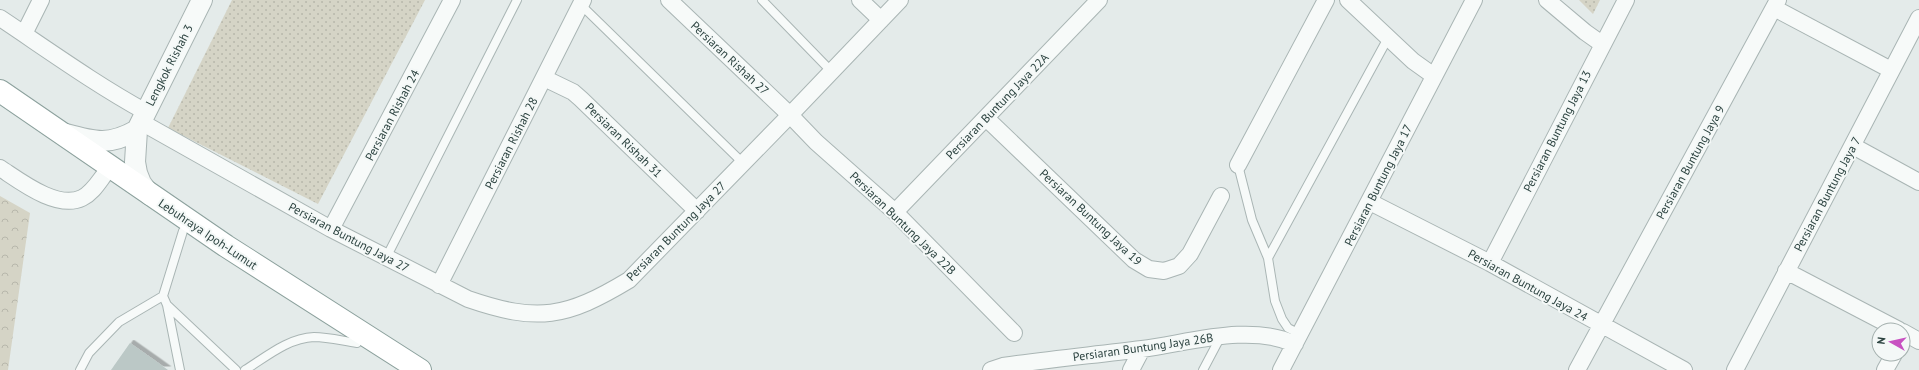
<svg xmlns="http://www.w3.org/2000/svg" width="1919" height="370" viewBox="0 0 1919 370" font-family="'PT Sans',sans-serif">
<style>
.forest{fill:url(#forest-crowns)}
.park{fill:url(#park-dots)}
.building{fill:#bbc8c6;filter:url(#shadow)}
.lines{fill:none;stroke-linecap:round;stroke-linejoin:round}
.service-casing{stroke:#a9b5b4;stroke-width:10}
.minor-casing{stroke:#a9b5b4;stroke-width:18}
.tertiary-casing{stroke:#a9b5b4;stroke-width:22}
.trunk-casing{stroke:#8ca19d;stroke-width:24}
.service{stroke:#f7faf9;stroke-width:8}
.minor{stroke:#f7faf9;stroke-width:16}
.tertiary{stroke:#f7faf9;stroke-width:20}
.trunk{stroke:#fff;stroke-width:22}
.labels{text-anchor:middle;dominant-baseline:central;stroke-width:4;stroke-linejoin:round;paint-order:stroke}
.street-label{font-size:12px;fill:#2c4340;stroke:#f4f8f7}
</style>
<defs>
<pattern id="forest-crowns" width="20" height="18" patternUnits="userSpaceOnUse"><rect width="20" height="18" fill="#d5d4c6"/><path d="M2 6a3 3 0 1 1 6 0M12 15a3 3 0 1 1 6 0" fill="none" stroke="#b7b7ab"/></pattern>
<pattern id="park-dots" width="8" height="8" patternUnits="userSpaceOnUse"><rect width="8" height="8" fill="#d5d4c6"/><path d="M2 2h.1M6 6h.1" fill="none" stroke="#b7b7ab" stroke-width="1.8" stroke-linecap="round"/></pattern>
<filter id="shadow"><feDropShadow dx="3.5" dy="-3.5" stdDeviation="0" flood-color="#0004"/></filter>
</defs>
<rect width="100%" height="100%" fill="#e4ebea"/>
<path class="forest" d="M 0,196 L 30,213 L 8,370 L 0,370 Z"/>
<path class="park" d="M 232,0 L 425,0 L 318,204 L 168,128 Z
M 1579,0 L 1600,0 L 1593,14 Z"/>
<path class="building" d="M 130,343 L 157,362 L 168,370 L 111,370 Z"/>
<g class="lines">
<g class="service-casing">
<path id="service" d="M 762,0 L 831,71
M 581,5 L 743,163
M 1238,165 L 1252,220 L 1268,258 L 1275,301 L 1282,319 L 1288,328 L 1300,334
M 386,258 L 517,0
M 1268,258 L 1388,38
M 163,296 L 167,305 L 236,370
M 167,305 L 180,370
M 80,370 L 89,353 L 119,322 L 163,296 L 183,231
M 245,370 C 266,357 288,338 314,337 C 328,337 343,341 357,343
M 1203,370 L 1221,336"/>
</g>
<g class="minor-casing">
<path id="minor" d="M 669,0 L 790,115 L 816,142 L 895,212 L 1014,333
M 860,0 L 881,20
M 1348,0 L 1413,61 L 1434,76
M 1547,0 L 1585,32 L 1602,44
M 1774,8 L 1891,70
M 0,18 C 48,50 95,84 146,112
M 24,34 L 41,0
M 544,78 L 573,92 L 581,99 L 697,211
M 986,118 L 1134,260 L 1149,269 L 1164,271 L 1179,266 L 1190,254 L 1221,196
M 141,122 L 331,229 L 468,299 C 538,323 566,318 629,280 L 790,115 L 900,0
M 1853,146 L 1919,182
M 1238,165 L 1326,0
M 0,168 C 20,181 57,210 82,198 C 92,193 98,183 104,175
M 1370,202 L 1490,263 L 1684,370
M 895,212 L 1099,0
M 331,229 L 452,0
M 1490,263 L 1626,0
M 1786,271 L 1899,330
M 439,285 L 583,0
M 1903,332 L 1919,341
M 991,370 L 1003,366 C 1049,359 1095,355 1142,349 C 1189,343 1249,323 1295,344
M 1131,370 L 1142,349
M 1281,370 L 1474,0
M 1577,370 L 1778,0
M 1735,370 L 1919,18
M 1885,370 L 1894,354"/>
</g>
<g class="tertiary-casing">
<path id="tertiary" d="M 66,134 C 95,142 109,146 137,130
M 150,195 L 141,183 L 137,173 L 135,162 L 137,130 L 202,0"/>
</g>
<g class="trunk-casing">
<path id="trunk" d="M 0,91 L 226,246 L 420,370"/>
</g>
<use href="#service" class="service"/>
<use href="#minor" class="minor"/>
<use href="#tertiary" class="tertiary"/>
<use href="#trunk" class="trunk"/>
</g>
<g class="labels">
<g class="street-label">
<text transform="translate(730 58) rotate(43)">Persiaran Rishah 27</text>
<text transform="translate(169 65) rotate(-63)">Lengkok Rishah 3</text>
<text transform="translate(997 106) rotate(-46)">Persiaran Buntung Jaya 22A</text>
<text transform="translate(392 115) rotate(-62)">Persiaran Rishah 24</text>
<text transform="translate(1557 131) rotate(-63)">Persiaran Buntung Jaya 13</text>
<text transform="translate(624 140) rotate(44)">Persiaran Rishah 31</text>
<text transform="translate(511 143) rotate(-63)">Persiaran Rishah 28</text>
<text transform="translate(1690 162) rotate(-61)">Persiaran Buntung Jaya 9</text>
<text transform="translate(1378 185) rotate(-63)">Persiaran Buntung Jaya 17</text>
<text transform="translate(1827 194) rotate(-62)">Persiaran Buntung Jaya 7</text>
<text transform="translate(1091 217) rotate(43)">Persiaran Buntung Jaya 19</text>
<text transform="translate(903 223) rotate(44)">Persiaran Buntung Jaya 22B</text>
<text transform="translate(676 231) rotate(-45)">Persiaran Buntung Jaya 27</text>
<text transform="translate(208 234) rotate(34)">Lebuhraya Ipoh-Lumut</text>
<text transform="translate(349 237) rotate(28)">Persiaran Buntung Jaya 27</text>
<text transform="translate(1528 285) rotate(29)">Persiaran Buntung Jaya 24</text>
<text transform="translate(1143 347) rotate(-8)">Persiaran Buntung Jaya 26B</text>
</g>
</g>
<g transform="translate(1891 342) rotate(278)"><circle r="19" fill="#f4f8f7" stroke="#a4b0ae"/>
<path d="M0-3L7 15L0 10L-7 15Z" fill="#c851c1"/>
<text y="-6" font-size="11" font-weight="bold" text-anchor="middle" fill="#2c4340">N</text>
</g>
</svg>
